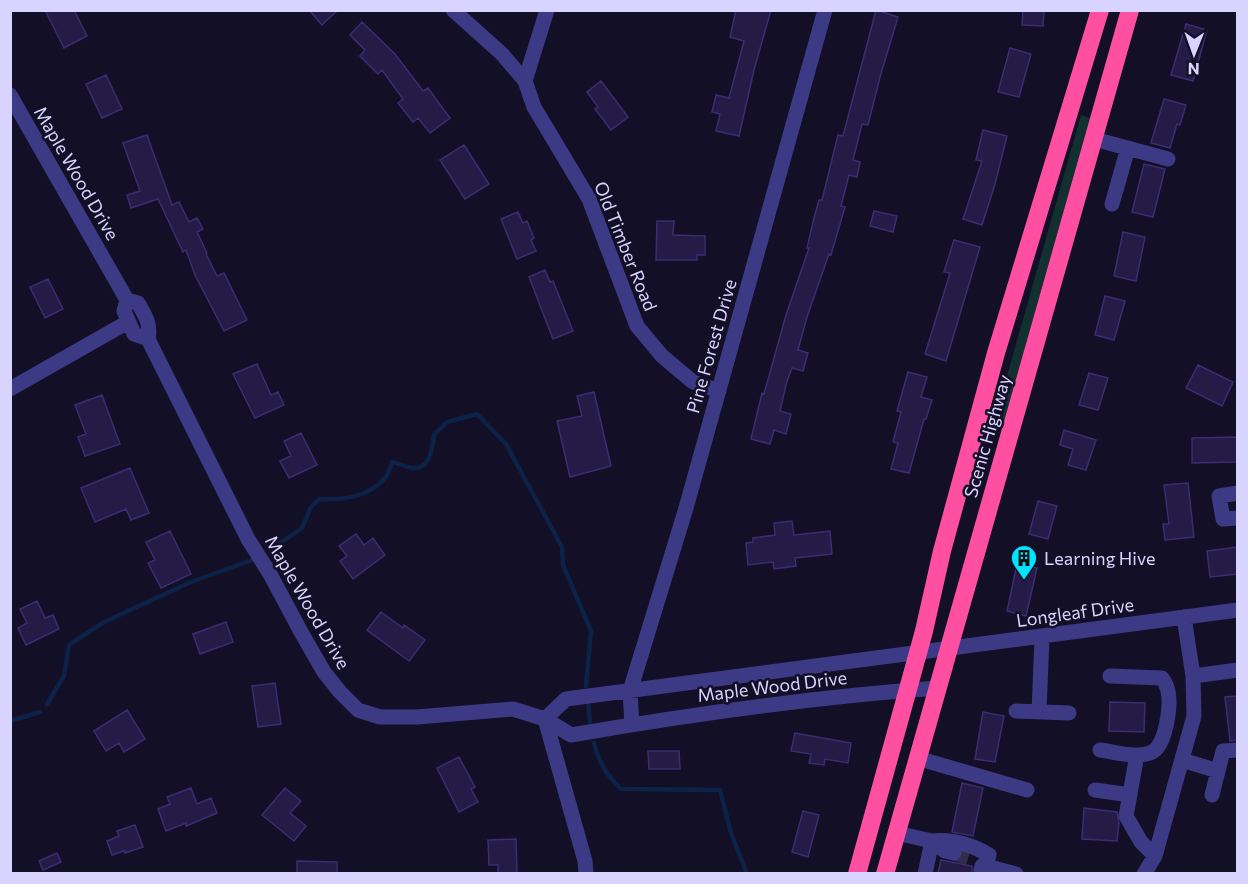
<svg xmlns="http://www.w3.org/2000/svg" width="1248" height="884" viewBox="0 0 1248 884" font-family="Commissioner,sans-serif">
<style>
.green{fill:#12302f}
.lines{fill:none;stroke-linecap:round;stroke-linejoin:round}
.stream{stroke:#0c2248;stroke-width:4.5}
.building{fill:#241b47;stroke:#3b2d73;stroke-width:1.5}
.minor-tunnel{stroke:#312d47;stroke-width:15;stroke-dasharray:15 8;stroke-linecap:butt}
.minor{stroke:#3d3a85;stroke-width:15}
.highway{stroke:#ff4fa3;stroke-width:18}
.labels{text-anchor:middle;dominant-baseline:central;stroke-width:5;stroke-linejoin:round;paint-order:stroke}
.street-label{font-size:18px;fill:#d9d4ff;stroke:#130f26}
.poi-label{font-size:18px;fill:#d9d4ff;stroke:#130f26;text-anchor:start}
</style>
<rect width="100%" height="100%" fill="#130f26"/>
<path class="green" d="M 1081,115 L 1090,118 L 1003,425 L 995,423 L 995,418 Z"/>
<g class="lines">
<path class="stream" d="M 273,548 L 302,528 L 311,507 L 319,499 C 347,501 385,494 392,462 C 399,463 405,467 412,468 C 431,470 432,448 434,435 L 447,422 L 477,414 L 506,444 L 562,547 L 563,565 L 591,631 L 586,686
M 588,702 L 590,723
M 47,704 L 64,676 L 69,645 L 104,622 L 191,582 L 252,560
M 10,721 L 40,712
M 594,743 C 599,762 606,775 621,789 L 720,790 L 731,833 L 747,874"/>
</g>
<path class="building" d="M 45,10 L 74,10 L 87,36 L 64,48 Z
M 309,10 L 338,10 L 322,25 Z
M 736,10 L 771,10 L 754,70 L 739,136 L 716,131 L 720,114 L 712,112 L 716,95 L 729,98 L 744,41 L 730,37 Z
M 876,10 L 898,17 L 880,77 L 868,125 L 862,124 L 853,160 L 860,162 L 857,177 L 849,175 L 841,206 L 845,207 L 831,255 L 829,254 L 807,317 L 798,350 L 808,353 L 803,371 L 792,368 L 787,381 L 780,411 L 791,414 L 786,434 L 774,430 L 770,444 L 751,439 L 762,393 L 764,394 L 786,315 L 809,248 L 807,248 L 814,218 L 819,200 L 822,200 L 838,135 L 843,136 Z
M 1023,10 L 1044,10 L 1043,26 L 1022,25 Z
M 362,22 L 395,54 L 423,91 L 428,88 L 450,118 L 430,133 L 418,118 L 413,122 L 398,103 L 403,99 L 382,70 L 378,74 L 360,56 L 365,50 L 350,35 Z
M 1186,24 L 1207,30 L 1193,81 L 1171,75 Z
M 1010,48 L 1031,54 L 1019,97 L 998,92 Z
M 106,75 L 122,109 L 102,118 L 86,84 Z
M 601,81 L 628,117 L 611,130 L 595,109 L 598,107 L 587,92 Z
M 1164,99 L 1186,105 L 1180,125 L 1177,124 L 1170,148 L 1151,143 Z
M 983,130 L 1007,136 L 995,184 L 982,225 L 963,219 L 982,161 L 976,160 Z
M 147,135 L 172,205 L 179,202 L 189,222 L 197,218 L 203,229 L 197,232 L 207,253 L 206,254 L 217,276 L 224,273 L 247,320 L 224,331 L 195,275 L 186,250 L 183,252 L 158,199 L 131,208 L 127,195 L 140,191 L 123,143 Z
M 464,145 L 489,184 L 465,199 L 440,160 Z
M 1144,164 L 1165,169 L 1153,217 L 1132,212 Z
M 874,211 L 897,216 L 893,232 L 870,226 Z
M 518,212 L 523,223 L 527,221 L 534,238 L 531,240 L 536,251 L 517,259 L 501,219 Z
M 657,221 L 674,221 L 673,235 L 705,236 L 705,255 L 697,255 L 697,260 L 656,260 Z
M 1123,232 L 1145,237 L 1136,281 L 1114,276 Z
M 954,240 L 980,247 L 946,361 L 925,354 L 950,273 L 944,272 Z
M 545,270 L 550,282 L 553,281 L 573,331 L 553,339 L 529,277 Z
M 48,279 L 63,309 L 45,318 L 30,287 Z
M 1105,296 L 1125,301 L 1114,340 L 1095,335 Z
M 257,364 L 271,395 L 278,392 L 284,405 L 255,418 L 233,374 Z
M 1198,365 L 1233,382 L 1222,406 L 1186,388 Z
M 908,372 L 927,377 L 921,397 L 932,400 L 926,419 L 924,419 L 909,473 L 891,469 L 898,443 L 893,442 L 901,412 L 897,411 Z
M 1089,373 L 1108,378 L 1098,410 L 1079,405 Z
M 594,392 L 611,466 L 570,477 L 557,421 L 582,416 L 577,396 Z
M 102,395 L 120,444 L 85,456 L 78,437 L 86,434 L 75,405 Z
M 1064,430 L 1096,440 L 1086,470 L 1068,465 L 1073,449 L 1060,445 Z
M 301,433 L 317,465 L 289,478 L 280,461 L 291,456 L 284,441 Z
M 1238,437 L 1238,462 L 1192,463 L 1192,438 Z
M 130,468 L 149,513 L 131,520 L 126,509 L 95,522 L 81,488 Z
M 1188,483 L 1194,537 L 1165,540 L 1163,524 L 1169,524 L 1164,485 Z
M 1038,501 L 1057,506 L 1048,539 L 1029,534 Z
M 792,521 L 794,535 L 830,531 L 832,554 L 795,558 L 796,566 L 774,569 L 773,562 L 748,565 L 746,543 L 753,542 L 753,538 L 775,535 L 774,523 Z
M 170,531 L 191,574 L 161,588 L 148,563 L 155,560 L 146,542 Z
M 356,534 L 364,545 L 373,538 L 385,555 L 353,579 L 340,561 L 347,556 L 339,546 Z
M 1238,547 L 1238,574 L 1210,577 L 1207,551 Z
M 1017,564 L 1037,568 L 1026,616 L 1007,611 Z
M 37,601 L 45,618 L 53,615 L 59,629 L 26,645 L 18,628 L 27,623 L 20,609 Z
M 381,612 L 403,628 L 404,625 L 425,640 L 409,661 L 367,630 Z
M 226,622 L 233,642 L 200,654 L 193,634 Z
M 275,683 L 281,724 L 258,727 L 252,686 Z
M 1238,696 L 1238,740 L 1230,741 L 1225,697 Z
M 1110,702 L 1145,703 L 1144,732 L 1109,731 Z
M 127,710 L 145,739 L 124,752 L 119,743 L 106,751 L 94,731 Z
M 983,712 L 1004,716 L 995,762 L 975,759 Z
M 795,733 L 851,743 L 848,763 L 825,759 L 824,765 L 809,763 L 811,754 L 791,751 Z
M 648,751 L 679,751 L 680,769 L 649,769 Z
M 459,757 L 475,787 L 471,789 L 478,802 L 459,812 L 437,768 Z
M 962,783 L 983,788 L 973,836 L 952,832 Z
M 191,788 L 197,804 L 211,798 L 217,813 L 186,826 L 186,823 L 166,831 L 158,809 L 170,804 L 167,797 Z
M 285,788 L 301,801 L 290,813 L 306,826 L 294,841 L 262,815 Z
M 1084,808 L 1117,812 L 1119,823 L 1117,841 L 1082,839 Z
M 803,811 L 819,815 L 808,857 L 792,852 Z
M 135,825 L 143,847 L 125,853 L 124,851 L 112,855 L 107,841 L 119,836 L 117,831 Z
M 516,839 L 517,873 L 498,873 L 498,865 L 489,865 L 488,840 Z
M 57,853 L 61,862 L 43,870 L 39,861 Z
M 941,860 L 972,866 L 972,873 L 938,873 Z
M 297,861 L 337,862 L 337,873 L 297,873 Z"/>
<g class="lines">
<path class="minor-tunnel" d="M 954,853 L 974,859"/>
<path class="minor" d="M 453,10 L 502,54 L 525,81 L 534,107 L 589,199 L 637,326 L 662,356 L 693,382 L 719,391
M 525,81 L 547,10
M 10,95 L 127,300 L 138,303 C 146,317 151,324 148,339 L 248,539 L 270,574 L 301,632 L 324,672 L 340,692 L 358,710 L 380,717 L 417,717 L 513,709 L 545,719 L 571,735 C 692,714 815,697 937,688
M 1094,139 L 1168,159
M 1112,204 L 1128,148
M 127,300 L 124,311 L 134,334 L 148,339
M 10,389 L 128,322
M 1238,493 L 1219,496 L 1223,519 L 1238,518
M 1193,676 L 1238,670
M 1016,711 L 1069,713
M 1039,712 L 1042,637
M 545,719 L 566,699 L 1238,610
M 545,719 L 585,861 L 586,874
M 632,725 L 630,691 L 686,508 L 825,10
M 1100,750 C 1116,752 1138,759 1152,752 C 1166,746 1171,705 1168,691 C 1167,686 1165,682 1162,678 L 1110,676
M 1137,755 L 1126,816 L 1141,842 L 1155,856
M 917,758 L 1027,790
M 1182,760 L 1218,771
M 1095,790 L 1130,795
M 1212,795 L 1223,751 L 1238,750
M 896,833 L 932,841 L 925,874
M 932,841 C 953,839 971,844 989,855 L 986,866
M 932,841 L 945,851 L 954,853
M 981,870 L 982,866 L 986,866 L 1016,874
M 1144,874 L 1155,856 L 1194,716 L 1193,676 L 1184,617"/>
<path class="highway" d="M 857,874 L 924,631 L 942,551 L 996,353 L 1100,10
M 885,874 L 1130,10"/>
</g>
<defs>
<g id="building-pin" transform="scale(1.35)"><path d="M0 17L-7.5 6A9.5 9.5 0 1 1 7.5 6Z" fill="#00e5ff" stroke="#130f26"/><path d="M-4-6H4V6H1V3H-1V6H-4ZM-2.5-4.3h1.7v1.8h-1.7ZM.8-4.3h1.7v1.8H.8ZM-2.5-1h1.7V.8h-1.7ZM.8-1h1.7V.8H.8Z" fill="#111"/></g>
</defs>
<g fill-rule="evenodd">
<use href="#building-pin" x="1024" y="558"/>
</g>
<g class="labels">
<g class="street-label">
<text transform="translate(77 173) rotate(60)">Maple Wood Drive</text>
<text transform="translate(626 246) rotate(68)">Old Timber Road</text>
<text transform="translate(711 346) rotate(-74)">Pine Forest Drive</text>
<text transform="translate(987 436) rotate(-74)">Scenic Highway</text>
<text transform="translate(308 602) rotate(60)">Maple Wood Drive</text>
<text transform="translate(1075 612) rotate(-8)">Longleaf Drive</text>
<text transform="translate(772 686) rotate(-7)">Maple Wood Drive</text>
</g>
<g class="poi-label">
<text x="1044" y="558">Learning Hive</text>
</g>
</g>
<rect width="1248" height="884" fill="none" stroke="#d9d4ff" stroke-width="24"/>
<g transform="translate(1194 54) rotate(181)" stroke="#130f26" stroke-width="4.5" paint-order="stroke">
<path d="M0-4.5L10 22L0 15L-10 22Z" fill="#d9d4ff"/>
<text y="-9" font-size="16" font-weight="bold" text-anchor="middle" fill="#d9d4ff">N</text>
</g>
</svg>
